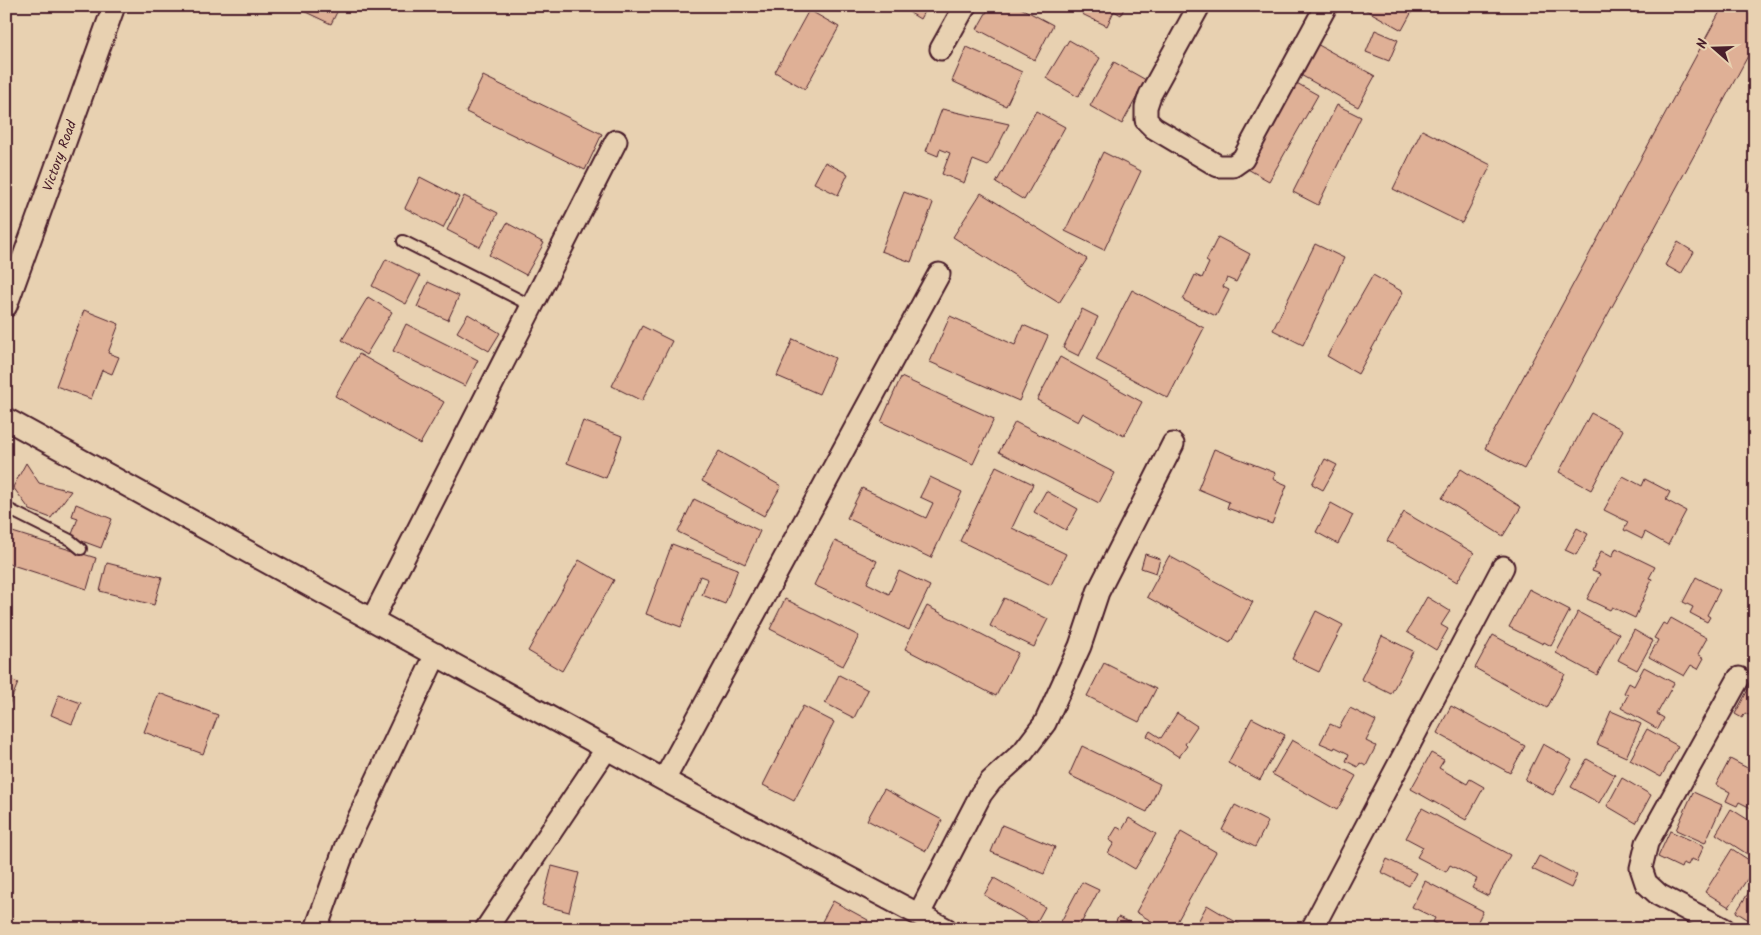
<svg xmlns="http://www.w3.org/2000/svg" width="1761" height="935" viewBox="0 0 1761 935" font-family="Kalam,sans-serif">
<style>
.building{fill:#dfb096;stroke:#4a1f2b}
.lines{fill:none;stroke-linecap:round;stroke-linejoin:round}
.service-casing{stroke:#4a1f2b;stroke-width:14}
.minor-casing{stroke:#4a1f2b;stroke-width:25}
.service{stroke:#e8d1b1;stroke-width:10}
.minor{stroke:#e8d1b1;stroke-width:21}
.labels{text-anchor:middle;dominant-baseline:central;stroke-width:4;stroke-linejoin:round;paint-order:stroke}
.street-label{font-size:14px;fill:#4a1f2b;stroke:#e8d1b1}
</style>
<rect width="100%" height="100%" fill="#e8d1b1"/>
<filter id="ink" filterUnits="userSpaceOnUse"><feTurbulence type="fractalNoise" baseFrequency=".02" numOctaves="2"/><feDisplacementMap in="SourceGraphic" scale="10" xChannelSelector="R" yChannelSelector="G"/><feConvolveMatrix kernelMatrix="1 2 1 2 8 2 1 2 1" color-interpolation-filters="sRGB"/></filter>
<g filter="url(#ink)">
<path class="building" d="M 293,6 L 340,6 L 331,24 Z
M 899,6 L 927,6 L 920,19 Z
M 990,6 L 1017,6 L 1053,25 L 1035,60 L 977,29 Z
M 1085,6 L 1125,6 L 1121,15 L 1114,11 L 1107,26 L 1082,14 Z
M 1359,6 L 1415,6 L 1402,30 Z
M 1723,6 L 1755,6 L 1755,43 L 1524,469 L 1485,448 Z
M 809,10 L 839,27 L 805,89 L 775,72 Z
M 1375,30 L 1398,40 L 1389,61 L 1366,52 Z
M 1069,40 L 1100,58 L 1078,97 L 1046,78 Z
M 1313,42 L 1375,76 L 1358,107 L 1297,73 Z
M 967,47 L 1022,72 L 1006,106 L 952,81 Z
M 1114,62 L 1146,80 L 1122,124 L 1090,106 Z
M 483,76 L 602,134 L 585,170 L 466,112 Z
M 1293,81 L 1318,95 L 1269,181 L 1244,167 Z
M 1337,105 L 1361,117 L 1318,205 L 1293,192 Z
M 942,109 L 1009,124 L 988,166 L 973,160 L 964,183 L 942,174 L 950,153 L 940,149 L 938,156 L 926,151 Z
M 1036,111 L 1065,127 L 1024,200 L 996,183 Z
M 1422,130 L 1491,165 L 1462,223 L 1393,189 Z
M 1103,152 L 1141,171 L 1104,250 L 1065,231 Z
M 825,162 L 848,174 L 838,195 L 814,183 Z
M 1755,176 L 1755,196 L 1746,191 Z
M 420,177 L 459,197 L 443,228 L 405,208 Z
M 904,192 L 933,203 L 911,262 L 881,251 Z
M 981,193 L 1087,259 L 1059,303 L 953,237 Z
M 464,196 L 498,213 L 480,247 L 447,230 Z
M 507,223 L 544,243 L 526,275 L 489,255 Z
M 1218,237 L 1250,254 L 1236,282 L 1227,278 L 1223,287 L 1229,290 L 1216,316 L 1183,300 L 1195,275 L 1202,278 L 1209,263 L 1206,261 Z
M 1678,242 L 1694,252 L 1681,274 L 1665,265 Z
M 1315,244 L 1344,258 L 1303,345 L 1273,330 Z
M 386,259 L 420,276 L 406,304 L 372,286 Z
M 1373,275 L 1403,292 L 1358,374 L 1327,356 Z
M 428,282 L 459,296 L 448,320 L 417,307 Z
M 1132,290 L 1204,328 L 1168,398 L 1096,360 Z
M 368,297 L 392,312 L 366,355 L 342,340 Z
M 1082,309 L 1098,317 L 1079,356 L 1063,348 Z
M 84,310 L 119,324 L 108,353 L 119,357 L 112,374 L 102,370 L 91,399 L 56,386 Z
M 468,314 L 500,333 L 489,351 L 457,332 Z
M 950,316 L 1015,345 L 1023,325 L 1048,336 L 1019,401 L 930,362 Z
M 406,324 L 478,360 L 465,386 L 393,351 Z
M 642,326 L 672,341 L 642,401 L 612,386 Z
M 793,339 L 835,358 L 819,394 L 777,376 Z
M 359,354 L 444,402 L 420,444 L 335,396 Z
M 1060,357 L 1142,402 L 1124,436 L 1083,413 L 1078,422 L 1037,400 Z
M 901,377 L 994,419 L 973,464 L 881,422 Z
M 1591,413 L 1623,430 L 1591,490 L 1559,472 Z
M 583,421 L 622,436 L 606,478 L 567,463 Z
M 1015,422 L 1115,473 L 1099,503 L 999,452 Z
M 1214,449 L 1276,473 L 1273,479 L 1287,485 L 1272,524 L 1227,508 L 1229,502 L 1198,489 Z
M 719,451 L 781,486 L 764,516 L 702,481 Z
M 1325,459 L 1337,465 L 1323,490 L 1312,484 Z
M 26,463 L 39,483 L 71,491 L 51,518 L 30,510 L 13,487 Z
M 996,466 L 1033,484 L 1012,528 L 1066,554 L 1051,585 L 960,541 Z
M 1461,469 L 1521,507 L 1503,536 L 1442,498 Z
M 1623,476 L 1642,486 L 1645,479 L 1670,492 L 1666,500 L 1686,511 L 1668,545 L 1645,532 L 1642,539 L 1624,530 L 1628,522 L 1604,510 Z
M 930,477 L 962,492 L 931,558 L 847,518 L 862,488 L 926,518 L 933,503 L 920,497 Z
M 1046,491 L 1078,509 L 1066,530 L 1034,512 Z
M 694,499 L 760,531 L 745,564 L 678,532 Z
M 1331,503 L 1353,515 L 1338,544 L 1316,532 Z
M 76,504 L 112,519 L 101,548 L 71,537 L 78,518 L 72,516 Z
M 1404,512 L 1474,553 L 1457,582 L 1387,541 Z
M 1577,528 L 1588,534 L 1576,555 L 1565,550 Z
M 6,530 L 96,558 L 87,589 L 6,563 Z
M 835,541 L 877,561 L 867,583 L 889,594 L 899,571 L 930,586 L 909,630 L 814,585 Z
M 672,544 L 738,569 L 725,604 L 702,595 L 708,579 L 700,576 L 681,627 L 646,614 Z
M 1616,548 L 1655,567 L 1649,578 L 1652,579 L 1635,618 L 1612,607 L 1610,610 L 1587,599 L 1600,574 L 1592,571 L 1601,551 L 1612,557 Z
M 1145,554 L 1160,559 L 1156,573 L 1141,568 Z
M 1169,556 L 1253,602 L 1230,643 L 1147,597 Z
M 579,560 L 614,580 L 562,671 L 528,651 Z
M 107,563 L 162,577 L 154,605 L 100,591 Z
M 1696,577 L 1720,590 L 1707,615 L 1710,617 L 1707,622 L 1690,613 L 1693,607 L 1683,602 Z
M 1529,589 L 1570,610 L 1551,646 L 1544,642 L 1543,644 L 1509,627 Z
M 1427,597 L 1450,611 L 1441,625 L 1448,629 L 1436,650 L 1407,632 Z
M 1004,598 L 1048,619 L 1034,647 L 990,626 Z
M 785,599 L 859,636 L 843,666 L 770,629 Z
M 927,606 L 1018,653 L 996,696 L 905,649 Z
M 1316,611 L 1343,625 L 1319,672 L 1292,659 Z
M 1578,612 L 1619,634 L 1597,675 L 1556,653 Z
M 1671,618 L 1707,638 L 1698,654 L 1704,658 L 1698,669 L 1691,665 L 1684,676 L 1649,657 L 1658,640 L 1654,638 L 1663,623 L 1667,625 Z
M 1634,630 L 1653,641 L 1637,670 L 1618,660 Z
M 1493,635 L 1565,674 L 1547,708 L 1475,668 Z
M 1382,636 L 1413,651 L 1391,694 L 1361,679 Z
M 1104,663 L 1156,689 L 1139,722 L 1087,696 Z
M 1644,667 L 1674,683 L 1657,714 L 1664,718 L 1658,729 L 1621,708 L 1628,695 L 1624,693 L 1629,683 L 1634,686 Z
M 839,675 L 868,690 L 854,718 L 825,703 Z
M 6,678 L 18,683 L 6,712 Z
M 1750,686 L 1755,688 L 1755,718 L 1745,713 L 1742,718 L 1735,714 Z
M 159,693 L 218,715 L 203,754 L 144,732 Z
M 59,695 L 81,703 L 72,724 L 51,715 Z
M 803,706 L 834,722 L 794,801 L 763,785 Z
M 1451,706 L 1525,746 L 1510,773 L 1437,733 Z
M 1350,708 L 1376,721 L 1366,741 L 1376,746 L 1366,766 L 1360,763 L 1358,767 L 1346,761 L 1349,754 L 1335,747 L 1334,749 L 1320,743 L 1330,724 L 1339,728 Z
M 1611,711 L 1641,724 L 1626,757 L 1597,744 Z
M 1177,713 L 1197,726 L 1185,744 L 1187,746 L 1179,757 L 1147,736 L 1150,731 L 1161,738 Z
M 1252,718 L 1285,735 L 1260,780 L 1228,763 Z
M 1647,729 L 1678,746 L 1661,777 L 1630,760 Z
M 1292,740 L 1356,776 L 1337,810 L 1272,774 Z
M 1543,744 L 1572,760 L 1553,795 L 1525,780 Z
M 1082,746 L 1160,784 L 1147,812 L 1069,775 Z
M 1431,753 L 1444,760 L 1439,768 L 1467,784 L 1470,779 L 1484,787 L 1466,820 L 1411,789 Z
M 1587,759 L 1615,775 L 1599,803 L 1571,787 Z
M 1730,759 L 1755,772 L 1755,810 L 1739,802 L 1737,806 L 1726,801 L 1730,792 L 1716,785 Z
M 1622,778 L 1651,795 L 1636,823 L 1607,806 Z
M 884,789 L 942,820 L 926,851 L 867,820 Z
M 1693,792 L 1722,805 L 1705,843 L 1676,830 Z
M 1235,805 L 1268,822 L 1255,847 L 1222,830 Z
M 1422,808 L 1510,855 L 1488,896 L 1472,888 L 1477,879 L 1450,865 L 1446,872 L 1417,857 L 1423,847 L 1406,838 Z
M 1731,809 L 1755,824 L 1755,859 L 1716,834 Z
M 1129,818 L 1156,834 L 1135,869 L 1108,853 L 1114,843 L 1109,840 L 1117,827 L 1122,830 Z
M 1002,825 L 1055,847 L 1044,874 L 991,852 Z
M 1670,831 L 1704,846 L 1697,861 L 1691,859 L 1688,865 L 1683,863 L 1681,868 L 1658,857 Z
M 1181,832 L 1216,852 L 1173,929 L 1165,929 L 1136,912 Z
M 1732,849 L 1755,864 L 1755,867 L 1729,907 L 1705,892 Z
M 1539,856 L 1577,875 L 1571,888 L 1532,869 Z
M 1387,859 L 1416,873 L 1409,886 L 1381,872 Z
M 552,866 L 579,873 L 569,912 L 542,905 Z
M 994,878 L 1045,907 L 1035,925 L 984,895 Z
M 1425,881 L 1483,911 L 1474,929 L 1447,929 L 1433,922 L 1435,918 L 1412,907 Z
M 1082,882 L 1099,890 L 1078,929 L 1057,929 Z
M 1751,889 L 1755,891 L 1755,924 L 1736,912 Z
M 833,901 L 868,920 L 863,929 L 818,929 Z
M 1207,905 L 1246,928 L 1246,929 L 1194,929 Z
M 1118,917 L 1145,929 L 1113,929 Z"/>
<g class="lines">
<g class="service-casing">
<path id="service" d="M 403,241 L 532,306
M 6,508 L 70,540 L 81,549"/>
</g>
<g class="minor-casing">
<path id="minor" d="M 1199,6 L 1150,95 L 1146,107 L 1146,120 L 1154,128 L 1218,166 L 1233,166 L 1243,159 L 1326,6
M 941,49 L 965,6
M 6,306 L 114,6
M 6,419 L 664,780 L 946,929
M 372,620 L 616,141
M 664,780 L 939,274
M 919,914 L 981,794 L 991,781 L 1023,752 L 1045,723 L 1080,646 L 1098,592 L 1173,444
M 316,929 L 346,845 L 436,654
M 486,929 L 607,748
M 1312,929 L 1503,567
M 1724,929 L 1659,895 L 1646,883 L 1641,868 L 1647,843 L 1739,678"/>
</g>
<use href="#service" class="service"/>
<use href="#minor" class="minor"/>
</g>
</g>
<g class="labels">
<g class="street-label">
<text transform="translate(60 156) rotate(-70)">Victory Road</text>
</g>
</g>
<rect width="1761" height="935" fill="none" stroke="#e8d1b1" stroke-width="25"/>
<rect x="12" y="12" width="1736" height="910" fill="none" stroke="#4a1f2b" stroke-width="2" filter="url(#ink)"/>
<g transform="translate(1714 48) rotate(290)" stroke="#e8d1b1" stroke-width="4" paint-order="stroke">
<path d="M0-4L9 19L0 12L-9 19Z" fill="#4a1f2b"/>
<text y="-8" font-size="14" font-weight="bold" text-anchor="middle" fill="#4a1f2b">N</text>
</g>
</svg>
